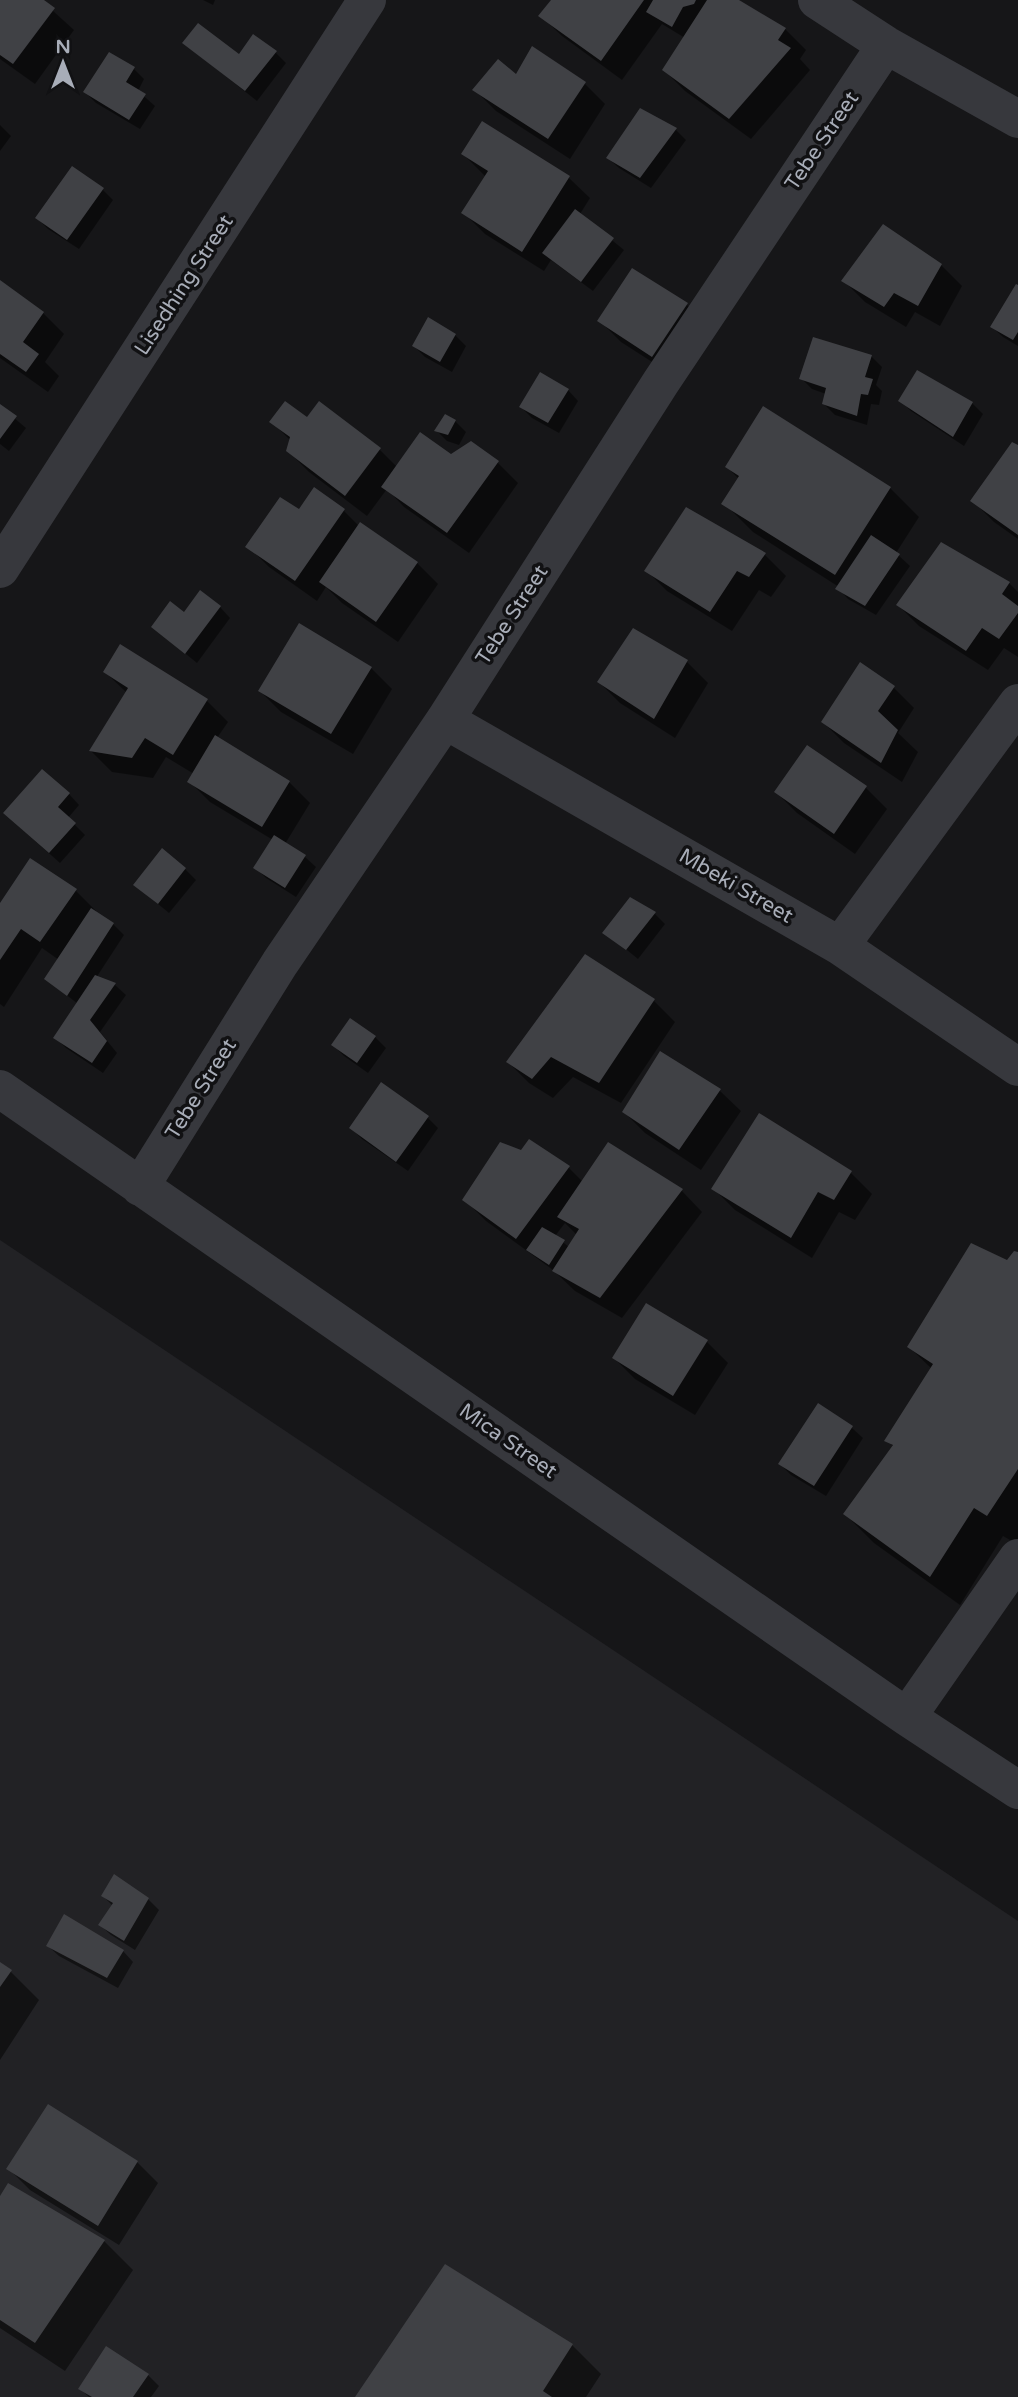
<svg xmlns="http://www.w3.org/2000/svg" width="1018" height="2397" viewBox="0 0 1018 2397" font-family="'Varela Round',sans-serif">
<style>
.built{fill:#222225}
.shadow{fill:#0007;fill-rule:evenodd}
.building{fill:#404145}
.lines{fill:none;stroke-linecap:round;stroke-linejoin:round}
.street{stroke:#37383d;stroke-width:38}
.labels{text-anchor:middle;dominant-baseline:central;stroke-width:7;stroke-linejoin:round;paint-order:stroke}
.street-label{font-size:21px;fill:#a8adb8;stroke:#111113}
</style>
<rect width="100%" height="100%" fill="#161618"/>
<path class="built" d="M 0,1240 L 1018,1921 L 1018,2397 L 0,2397 Z"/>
<path class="shadow" d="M 0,0 L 41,0 L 74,30 L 35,84 L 0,59 Z
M 203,0 L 215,0 L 213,5 Z
M 553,0 L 736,0 L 785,29 L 806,50 L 800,59 L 810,70 L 751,139 L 685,91 L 664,70 L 685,38 L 662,24 L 622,80 L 562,36 L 541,16 Z
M 184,43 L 239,56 L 275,52 L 286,63 L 257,101 Z
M 134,69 L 144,79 L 138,91 L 155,106 L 140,129 L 96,103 L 85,92 Z
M 517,77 L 584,83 L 605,104 L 570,159 L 496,111 L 475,90 Z
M 482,123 L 569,178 L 590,198 L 580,214 L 624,250 L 593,291 L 551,260 L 544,271 L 485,234 L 464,213 L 486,177 L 463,154 Z
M 0,125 L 11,136 L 0,151 Z
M 676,130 L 686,140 L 651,188 L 619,168 L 608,158 Z
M 102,189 L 113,200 L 79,249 L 48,229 L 37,218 Z
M 941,265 L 962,286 L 940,326 L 915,312 L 906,327 L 865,302 L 844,281 Z
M 0,282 L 43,313 L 64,334 L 45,362 L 59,376 L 48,392 L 0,358 Z
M 1018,287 L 1018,346 L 1003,337 L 992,327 Z
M 687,305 L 708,325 L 674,376 L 621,342 L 600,321 Z
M 455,335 L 466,346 L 452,372 L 425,357 L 414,346 Z
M 871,356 L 882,367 L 876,385 L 882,391 L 879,405 L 871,404 L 867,425 L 835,415 L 824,404 L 826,394 L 812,389 L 801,378 Z
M 568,390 L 578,401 L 559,433 L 532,418 L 521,407 Z
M 900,400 L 972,403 L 983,414 L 964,446 L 911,411 Z
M 319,403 L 380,450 L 397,467 L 451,456 L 497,462 L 518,483 L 469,553 L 404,507 L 387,489 L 367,516 L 309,472 L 288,451 L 291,441 L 271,421 L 307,419 Z
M 0,406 L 26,428 L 9,451 L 0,444 Z
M 455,421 L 466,432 L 459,445 L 447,441 L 437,431 Z
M 1018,447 L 1018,539 L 994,522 L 973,501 Z
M 727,467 L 890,488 L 919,517 L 896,553 L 910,566 L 876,615 L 848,599 L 838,588 L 839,587 L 753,532 L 724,503 L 739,479 Z
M 314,490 L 344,511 L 359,526 L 361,524 L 417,563 L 438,584 L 398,642 L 342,603 L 326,587 L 317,601 L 269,567 L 248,546 L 299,512 Z
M 687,509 L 765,555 L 786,576 L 771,597 L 759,590 L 732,631 L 667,591 L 646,570 Z
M 941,544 L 1009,583 L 1018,592 L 1018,657 L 1004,648 L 988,670 L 919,626 L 898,605 Z
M 220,607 L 230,618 L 197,663 L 153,627 Z
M 121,647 L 207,701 L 228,722 L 217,738 L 289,782 L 310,803 L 285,844 L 305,857 L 316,867 L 296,897 L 266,878 L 255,867 L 273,840 L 210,802 L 189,781 L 194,774 L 166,757 L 153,778 L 112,772 L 91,751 L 127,693 L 105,672 Z
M 687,662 L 708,683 L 675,738 L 620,703 L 599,682 Z
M 371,668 L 392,689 L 353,754 L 281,712 L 260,691 Z
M 893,687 L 914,708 L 898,733 L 918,752 L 902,782 L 844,743 L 823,722 Z
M 807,748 L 866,788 L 887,809 L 855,854 L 797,813 L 776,792 Z
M 69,794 L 79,805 L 68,818 L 85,835 L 60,863 L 16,824 Z
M 185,869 L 196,880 L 169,913 L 135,885 Z
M 75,890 L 96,911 L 95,913 L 113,924 L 124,935 L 96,978 L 115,985 L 126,995 L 100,1032 L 117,1053 L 103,1073 L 66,1048 L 55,1037 L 78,1004 L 46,979 L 59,960 L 42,948 L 4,1007 L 0,1004 L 0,904 Z
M 655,914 L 665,924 L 638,959 L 605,932 Z
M 654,1001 L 675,1022 L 621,1103 L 573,1077 L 553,1098 L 529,1083 L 508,1062 Z
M 375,1037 L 386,1048 L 368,1073 L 344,1056 L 333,1045 Z
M 660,1053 L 720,1091 L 741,1111 L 701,1170 L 645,1133 L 624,1112 Z
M 759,1115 L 851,1173 L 872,1194 L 855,1220 L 839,1212 L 812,1258 L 735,1210 L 714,1189 Z
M 427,1117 L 438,1128 L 408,1171 L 362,1139 L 351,1128 Z
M 529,1141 L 569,1168 L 583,1182 L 682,1191 L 702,1212 L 622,1318 L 575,1291 L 553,1270 L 486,1221 L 465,1200 L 521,1152 ZM 565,1223 L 577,1235 L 569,1247 L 555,1236 Z
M 1018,1254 L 1018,1542 L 1017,1544 L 1003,1536 L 960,1605 L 874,1543 L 845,1514 L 894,1447 L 887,1440 L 932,1369 L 909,1347 Z
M 707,1342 L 728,1363 L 695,1415 L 635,1379 L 614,1358 Z
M 818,1406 L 852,1428 L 863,1438 L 826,1496 L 791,1475 L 780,1464 Z
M 103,1896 L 148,1899 L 159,1910 L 135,1950 L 111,1935 L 100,1925 L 113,1906 Z
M 48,1946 L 123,1951 L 133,1962 L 118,1988 L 59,1956 Z
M 0,1964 L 10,1971 L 39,2000 L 0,2060 Z
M 137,2162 L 158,2183 L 119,2245 L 30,2190 L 9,2169 Z
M 9,2185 L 104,2241 L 133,2270 L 65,2371 L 0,2328 L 0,2199 Z
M 572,2345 L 601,2374 L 586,2397 L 357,2397 Z
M 148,2375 L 159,2386 L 151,2397 L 89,2397 L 80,2389 Z"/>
<path class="building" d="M 0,0 L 44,0 L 55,8 L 13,64 L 0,55 Z
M 551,0 L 644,0 L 601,61 L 538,16 Z
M 653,0 L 696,0 L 694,4 L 683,7 L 672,27 L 646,12 Z
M 707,0 L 739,0 L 786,28 L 778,40 L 791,48 L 729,119 L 662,70 Z
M 198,23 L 239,54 L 253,34 L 277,51 L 245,91 L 182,43 Z
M 532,46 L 586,82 L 548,139 L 472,90 L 498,59 L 516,74 Z
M 109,52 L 135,67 L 126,82 L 146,94 L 129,120 L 83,92 Z
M 640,108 L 677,128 L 640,178 L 606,158 Z
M 482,121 L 570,176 L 522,252 L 461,213 L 488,171 L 461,154 Z
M 72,166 L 104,188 L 67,240 L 35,218 Z
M 575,209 L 614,238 L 581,282 L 542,253 Z
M 883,224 L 942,264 L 918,306 L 894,293 L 884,307 L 841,281 Z
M 632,268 L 688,303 L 652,357 L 597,321 Z
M 0,280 L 44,312 L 23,342 L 39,354 L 26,372 L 0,354 Z
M 1016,284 L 1018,285 L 1018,332 L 1013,340 L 990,327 Z
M 428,317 L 456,334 L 440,362 L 412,346 Z
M 813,337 L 872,355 L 865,377 L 873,379 L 868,395 L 861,394 L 857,416 L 822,404 L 826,388 L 799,379 Z
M 917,370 L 973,402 L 953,437 L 898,401 Z
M 540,372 L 569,389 L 548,423 L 519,407 Z
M 285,401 L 307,417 L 319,401 L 381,448 L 345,496 L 286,451 L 290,437 L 269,422 Z
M 0,404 L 17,416 L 0,439 Z
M 763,406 L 891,487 L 835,575 L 721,504 L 739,476 L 725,467 Z
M 445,414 L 456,420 L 448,435 L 434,431 Z
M 420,432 L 451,454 L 471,441 L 499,461 L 447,533 L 381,487 Z
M 1012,442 L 1018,445 L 1018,535 L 970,501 Z
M 314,487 L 345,509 L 295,581 L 245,547 L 280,497 L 299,509 Z
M 686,507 L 766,553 L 749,577 L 737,571 L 710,612 L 644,571 Z
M 360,522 L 418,562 L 376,622 L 319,582 Z
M 871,535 L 900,554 L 865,606 L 835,589 Z
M 941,542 L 1010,582 L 1002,594 L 1018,606 L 1018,613 L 999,639 L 982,628 L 966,651 L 896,605 Z
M 200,590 L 221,606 L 185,654 L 151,627 L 170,601 L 184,612 Z
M 299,623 L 372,667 L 331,734 L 258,691 Z
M 633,628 L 688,660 L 654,719 L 597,682 Z
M 120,644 L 208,699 L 173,755 L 145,738 L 132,758 L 89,751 L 128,688 L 103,672 Z
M 860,662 L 895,686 L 878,711 L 898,730 L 881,763 L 821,722 Z
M 215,735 L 290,781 L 262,827 L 187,782 Z
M 807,745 L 867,786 L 834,834 L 774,792 Z
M 42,769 L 70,793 L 58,807 L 76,823 L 49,853 L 3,813 Z
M 274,835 L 306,855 L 285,888 L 253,868 Z
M 162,848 L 186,868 L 158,904 L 133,885 Z
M 30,858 L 77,889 L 40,942 L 21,929 L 0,960 L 0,903 Z
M 630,897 L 656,912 L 626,950 L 602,933 Z
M 91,908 L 114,923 L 67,996 L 44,979 Z
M 585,954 L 655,999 L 599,1083 L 551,1057 L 532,1079 L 506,1062 Z
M 95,975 L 116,983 L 90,1020 L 107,1041 L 92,1063 L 53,1038 Z
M 350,1018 L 376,1036 L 357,1063 L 331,1045 Z
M 660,1051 L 721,1089 L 679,1150 L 622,1112 Z
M 381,1082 L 429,1116 L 396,1162 L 349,1128 Z
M 759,1113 L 852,1171 L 834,1200 L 818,1192 L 791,1238 L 711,1189 Z
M 529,1139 L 570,1166 L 516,1239 L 462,1200 L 500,1142 L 521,1150 Z
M 608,1142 L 683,1189 L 600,1298 L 552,1271 L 579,1229 L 557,1217 Z
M 542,1227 L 565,1240 L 549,1265 L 526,1250 Z
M 971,1243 L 1007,1260 L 1014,1251 L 1018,1252 L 1018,1469 L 987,1516 L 974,1508 L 930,1577 L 843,1514 L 893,1445 L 884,1441 L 933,1364 L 907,1347 Z
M 646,1303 L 708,1340 L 673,1396 L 612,1358 Z
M 818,1403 L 853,1426 L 814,1486 L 778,1464 Z
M 114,1874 L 149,1898 L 124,1941 L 98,1925 L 113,1903 L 101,1896 Z
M 64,1914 L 124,1950 L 107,1978 L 46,1946 Z
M 0,1962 L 12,1970 L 0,1987 Z
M 48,2104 L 138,2161 L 98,2226 L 6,2169 Z
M 8,2183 L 105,2240 L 35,2343 L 0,2320 L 0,2196 Z
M 445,2264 L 573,2344 L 543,2391 L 552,2397 L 355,2397 Z
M 106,2346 L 149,2374 L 133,2397 L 92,2397 L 78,2389 Z"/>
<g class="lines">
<path class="street" d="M 817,0 L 886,45 L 1018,119
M 0,569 L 367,0
M 445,720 L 840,946 L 1018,1067
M 840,946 L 1018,703
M 0,1089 L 907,1717 L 1018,1790
M 140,1187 L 280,963 L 445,720 L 661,382 L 886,45
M 907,1717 L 1018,1558"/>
</g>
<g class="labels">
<g class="street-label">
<text transform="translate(822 141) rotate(-56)">Tebe Street</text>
<text transform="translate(184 285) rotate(-57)">Lisedhing Street</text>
<text transform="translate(512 615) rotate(-57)">Tebe Street</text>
<text transform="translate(736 886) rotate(30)">Mbeki Street</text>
<text transform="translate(201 1089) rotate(-58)">Tebe Street</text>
<text transform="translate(508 1441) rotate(35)">Mica Street</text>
</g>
</g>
<g transform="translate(63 63)" stroke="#111113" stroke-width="5" paint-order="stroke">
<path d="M0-5L12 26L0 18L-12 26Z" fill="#a8adb8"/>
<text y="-10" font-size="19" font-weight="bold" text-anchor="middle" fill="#a8adb8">N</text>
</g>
</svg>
